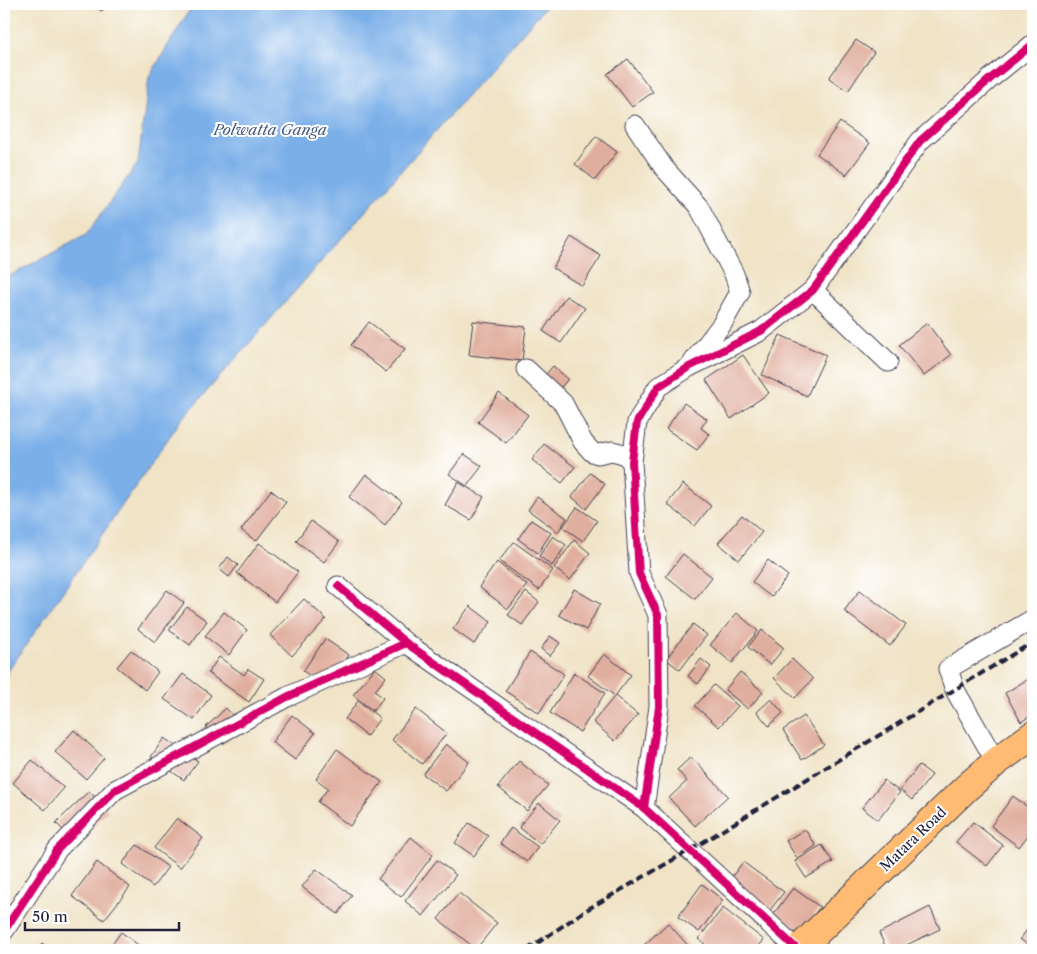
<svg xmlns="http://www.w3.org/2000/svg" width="1037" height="954" viewBox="0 0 1037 954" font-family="'Libre Caslon Text',serif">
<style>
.water{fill:#7aafe8;stroke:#4e6892}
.building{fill:#e0ae9e}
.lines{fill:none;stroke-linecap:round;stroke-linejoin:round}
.street-casing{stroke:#413f50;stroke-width:21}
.highway-casing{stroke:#413f50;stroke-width:30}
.street{stroke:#fff;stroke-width:19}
.highway{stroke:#ffbb71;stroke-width:28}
.rail{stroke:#22223b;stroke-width:4;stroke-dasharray:8 4;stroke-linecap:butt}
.cycleway-casing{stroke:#fff;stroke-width:11}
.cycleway{stroke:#d6006c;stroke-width:8}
.labels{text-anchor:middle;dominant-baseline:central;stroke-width:4;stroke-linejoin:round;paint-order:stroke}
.street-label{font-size:14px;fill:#22223b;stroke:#fff}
.water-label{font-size:15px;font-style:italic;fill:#455a80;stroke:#fff}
</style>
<rect width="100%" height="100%" fill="#fff"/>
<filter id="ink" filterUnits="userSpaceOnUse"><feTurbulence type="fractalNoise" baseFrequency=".02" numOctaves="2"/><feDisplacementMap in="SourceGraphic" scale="10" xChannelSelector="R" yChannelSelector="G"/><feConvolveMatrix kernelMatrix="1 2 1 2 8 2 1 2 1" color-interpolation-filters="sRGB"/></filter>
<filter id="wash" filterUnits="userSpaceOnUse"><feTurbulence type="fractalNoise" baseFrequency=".0096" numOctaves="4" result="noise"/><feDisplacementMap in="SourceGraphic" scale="20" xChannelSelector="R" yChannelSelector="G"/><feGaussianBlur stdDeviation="1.12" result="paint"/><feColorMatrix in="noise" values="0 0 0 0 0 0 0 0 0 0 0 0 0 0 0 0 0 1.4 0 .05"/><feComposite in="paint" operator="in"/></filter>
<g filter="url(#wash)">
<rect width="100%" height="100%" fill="#f0e3c6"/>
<path class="water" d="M 193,4 L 548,4 L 179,423 L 4,677 L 4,279 L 86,235 L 138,163 L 149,77 Z"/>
<g id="blocks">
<path class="building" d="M 95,4 L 110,4 L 101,11 Z
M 856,40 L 874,52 L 848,91 L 829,78 Z
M 628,59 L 653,92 L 632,107 L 607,74 Z
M 840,122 L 870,143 L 846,175 L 817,154 Z
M 596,136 L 617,152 L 595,180 L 575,164 Z
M 571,237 L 601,256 L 582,286 L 553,268 Z
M 566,296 L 585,308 L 561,343 L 543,331 Z
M 473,321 L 526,327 L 522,361 L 469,355 Z
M 369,322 L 405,349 L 386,372 L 351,345 Z
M 927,323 L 951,355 L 924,376 L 899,345 Z
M 780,335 L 826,355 L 807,396 L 762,375 Z
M 743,355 L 769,393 L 731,419 L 706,380 Z
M 553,366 L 568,379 L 556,393 L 541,380 Z
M 499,393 L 528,415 L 506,443 L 478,422 Z
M 684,403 L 707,419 L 701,428 L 709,434 L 697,450 L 666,429 Z
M 544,444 L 575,467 L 562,483 L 532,460 Z
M 464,454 L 482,466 L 467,486 L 449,474 Z
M 590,473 L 605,484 L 586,509 L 572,497 Z
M 366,474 L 402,502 L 385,525 L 349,497 Z
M 458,482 L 484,497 L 471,520 L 445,505 Z
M 683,484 L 711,506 L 695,526 L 667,504 Z
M 271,490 L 286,502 L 256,541 L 241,530 Z
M 537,497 L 567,518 L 558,532 L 528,510 Z
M 577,507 L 597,521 L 583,541 L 563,527 Z
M 742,515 L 762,532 L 739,560 L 718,543 Z
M 531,520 L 551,533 L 538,553 L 518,539 Z
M 311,521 L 339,542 L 324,562 L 296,541 Z
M 553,536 L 566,545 L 552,566 L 539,556 Z
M 574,540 L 590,553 L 570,580 L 554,568 Z
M 514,542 L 553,570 L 539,590 L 499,561 Z
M 259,543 L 298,572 L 275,602 L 237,573 Z
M 683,554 L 712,577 L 695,599 L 666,576 Z
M 228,557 L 238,565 L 229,577 L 219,569 Z
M 768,560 L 788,576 L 771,597 L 752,582 Z
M 497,562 L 527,585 L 508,609 L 479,587 Z
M 574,589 L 600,604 L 586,630 L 559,615 Z
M 167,590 L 184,603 L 155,642 L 138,629 Z
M 860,590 L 906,625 L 890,646 L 844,611 Z
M 526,592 L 539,602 L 522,625 L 508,615 Z
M 304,599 L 326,619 L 292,656 L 270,635 Z
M 470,606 L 491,622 L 474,644 L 453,629 Z
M 187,607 L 207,621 L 190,645 L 169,630 Z
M 224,612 L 247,630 L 229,655 L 205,636 Z
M 737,613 L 758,631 L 732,663 L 710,645 Z
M 693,624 L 707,635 L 680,670 L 666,659 Z
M 762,630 L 784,648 L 770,665 L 748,647 Z
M 550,636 L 560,643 L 550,656 L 541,649 Z
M 325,639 L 349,655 L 327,687 L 303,671 Z
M 131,650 L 158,672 L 145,690 L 117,667 Z
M 530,652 L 564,674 L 539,713 L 505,691 Z
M 604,654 L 631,675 L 615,696 L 588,676 Z
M 219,657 L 244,675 L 248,669 L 264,679 L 249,702 L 208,673 Z
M 701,659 L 711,667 L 698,684 L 688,676 Z
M 792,659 L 813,679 L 795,698 L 774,678 Z
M 375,668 L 386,677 L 375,691 L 383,698 L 373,711 L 353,695 Z
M 740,672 L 763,692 L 748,709 L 725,690 Z
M 574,673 L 605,693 L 580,732 L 550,713 Z
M 183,674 L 211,695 L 194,720 L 164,699 Z
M 1033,676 L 1033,714 L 1021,722 L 1005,693 Z
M 714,685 L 738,706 L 719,727 L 695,706 Z
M 615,696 L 638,715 L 615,741 L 593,722 Z
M 771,699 L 783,713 L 769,726 L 757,712 Z
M 358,701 L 380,718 L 367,736 L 345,719 Z
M 226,708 L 242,726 L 223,744 L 206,727 Z
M 416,709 L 447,733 L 422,764 L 392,740 Z
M 292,715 L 315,733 L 295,760 L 272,742 Z
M 804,716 L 824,745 L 802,760 L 783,730 Z
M 74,730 L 104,758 L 86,779 L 55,752 Z
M 164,738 L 198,761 L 184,780 L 151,757 Z
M 446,744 L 469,762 L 446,791 L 423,774 Z
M 337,749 L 382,782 L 350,826 L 318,802 L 328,788 L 316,779 Z
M 691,757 L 728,796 L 695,826 L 669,798 L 687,781 L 677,770 Z
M 32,760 L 64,788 L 45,810 L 13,783 Z
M 519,761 L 548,785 L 527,811 L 498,787 Z
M 919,765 L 932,775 L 912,800 L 900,790 Z
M 884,780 L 900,792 L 878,820 L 862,808 Z
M 89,791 L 108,811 L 75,842 L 56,823 Z
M 1013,796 L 1033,811 L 1033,829 L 1019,847 L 991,826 Z
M 539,803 L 560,820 L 540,844 L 519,827 Z
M 177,818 L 203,838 L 180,868 L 154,848 Z
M 973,822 L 1003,845 L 987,866 L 956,842 Z
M 469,823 L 488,836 L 474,856 L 455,843 Z
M 511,828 L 538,847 L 527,862 L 500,843 Z
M 805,829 L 816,846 L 797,858 L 786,841 Z
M 411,837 L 433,855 L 401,897 L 378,879 Z
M 137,845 L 168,867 L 153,887 L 122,864 Z
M 822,845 L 833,862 L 806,878 L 795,861 Z
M 437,860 L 456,875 L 423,916 L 405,901 Z
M 97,862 L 130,887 L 104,920 L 72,896 Z
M 743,862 L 784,892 L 767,914 L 727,883 Z
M 316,869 L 352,895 L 338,914 L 302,887 Z
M 702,884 L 723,900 L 699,932 L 678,917 Z
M 793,888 L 820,907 L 793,942 L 767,923 Z
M 459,893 L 497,923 L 476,949 L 438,919 Z
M 930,907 L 940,929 L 896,950 L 887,950 L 879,933 Z
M 723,908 L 764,940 L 756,950 L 713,950 L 698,939 Z
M 1033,922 L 1033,949 L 1020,939 Z
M 668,923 L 692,950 L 647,950 L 643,946 Z
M 121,932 L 145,950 L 108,950 Z
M 42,943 L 51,950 L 37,950 Z"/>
</g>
</g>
<g filter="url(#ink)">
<use href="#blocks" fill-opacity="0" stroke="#413f50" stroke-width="1"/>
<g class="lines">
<g class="street-casing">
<path id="street" d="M 635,125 L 664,168 L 699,207 L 734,274 L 740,292 L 722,324 L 693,362
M 813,290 L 888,362
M 526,369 L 563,403 L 583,442 L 592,452 L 598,454 L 612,451 L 624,454 L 632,462
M 338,586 L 406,643 L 644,808 L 798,950
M 996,762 L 955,690 L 948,669 L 1033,619
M 644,808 L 659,707 L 658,615 L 639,573 L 632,462 L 637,422 L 658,387 L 689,367 L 761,331 L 813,290 L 920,141 L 990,79 L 1033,44
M 4,931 L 57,850 L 115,790 L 287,697 L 406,643"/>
</g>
<g class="highway-casing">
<path id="highway" d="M 798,950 L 966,788 L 996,762 L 1033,735"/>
</g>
<use href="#street" class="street"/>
<use href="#highway" class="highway"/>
<path class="rail" d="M 527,950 L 583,912 L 690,850 L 1033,642"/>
<g class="cycleway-casing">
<path id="cycleway" d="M 338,586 L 406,643 L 644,808 L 798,950
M 644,808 L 659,707 L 658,615 L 639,573 L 632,462 L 637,422 L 658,387 L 689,367 L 761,331 L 813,290 L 920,141 L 990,79 L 1033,44
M 4,931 L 57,850 L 115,790 L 287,697 L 406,643"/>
</g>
<use href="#cycleway" class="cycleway"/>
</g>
</g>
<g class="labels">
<g class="street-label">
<text transform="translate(913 839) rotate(-44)">Matara Road</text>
</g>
<g class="water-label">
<text x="270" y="129">Polwatta Ganga</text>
</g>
</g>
<rect width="1037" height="954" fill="none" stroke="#fff" stroke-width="20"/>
<path d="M25 922v8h154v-8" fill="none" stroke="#22223b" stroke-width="2.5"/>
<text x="32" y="922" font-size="15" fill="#22223b" stroke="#ffffff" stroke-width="4" paint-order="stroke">50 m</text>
</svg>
